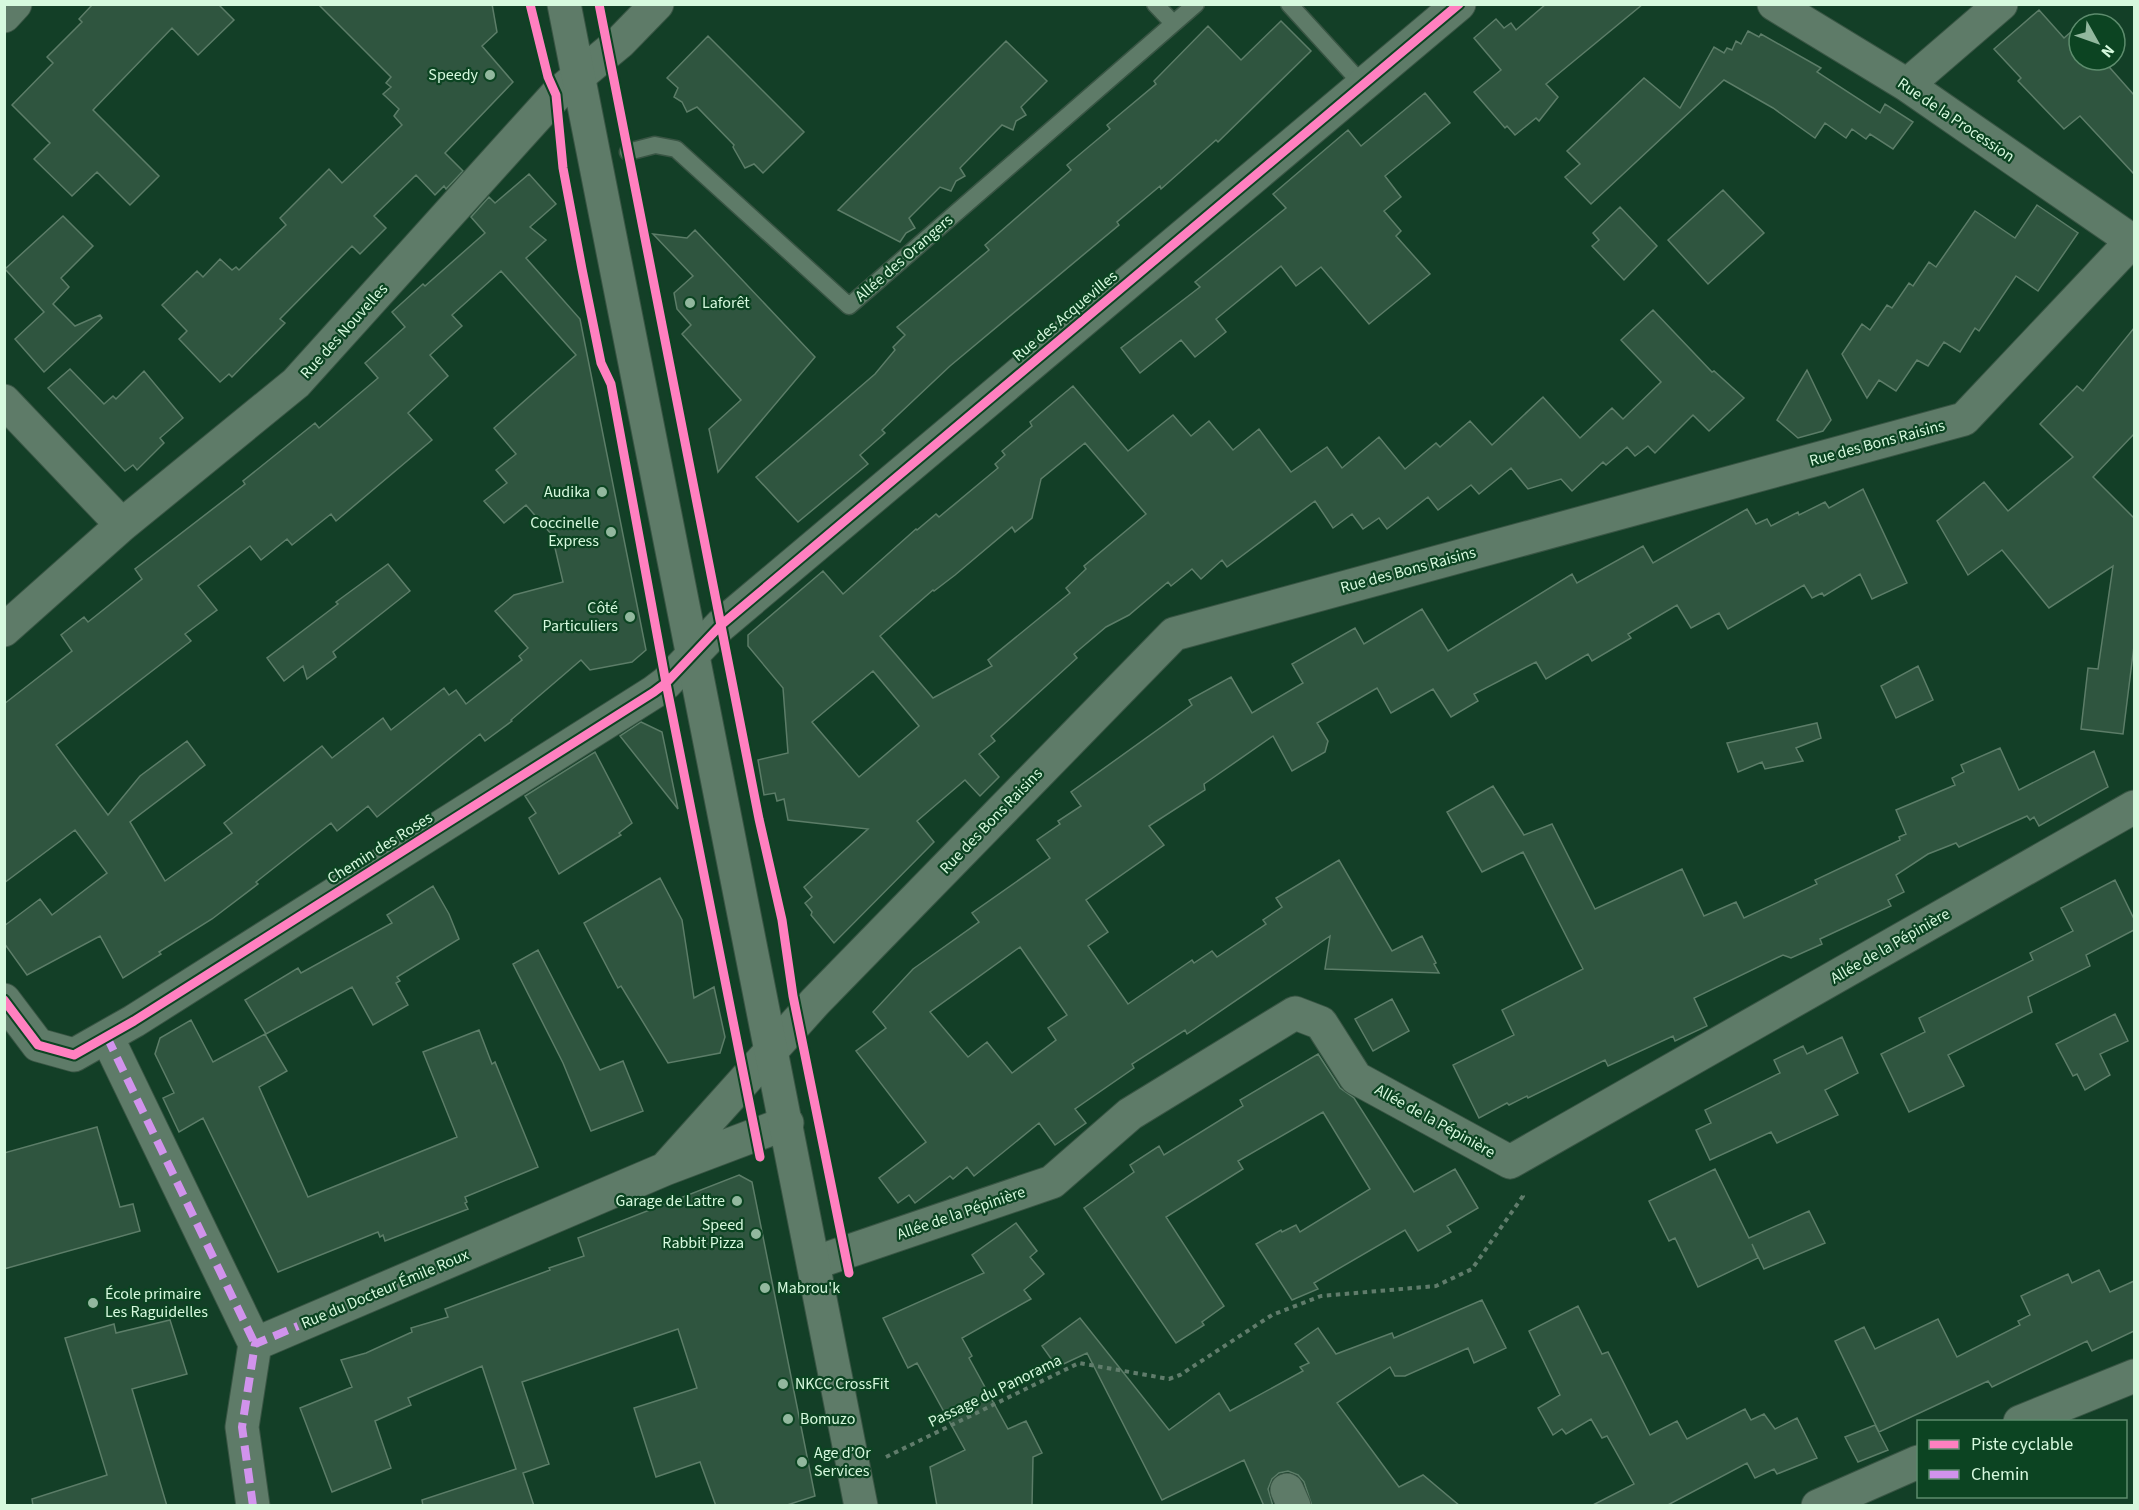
<svg xmlns="http://www.w3.org/2000/svg" width="2139" height="1510" viewBox="0 0 2139 1510" font-family="'Source Sans 3',sans-serif">
<style>
.building{fill:#2f553f;stroke:#5c7d68;stroke-width:1.5;fill-rule:evenodd}
.lines{fill:none;stroke-linecap:round;stroke-linejoin:round}
.service-casing{stroke:#395544;stroke-width:19}
.minor-casing{stroke:#395544;stroke-width:35}
.tertiary-casing{stroke:#395544;stroke-width:35}
.path{stroke:#607c6b;stroke-width:4;stroke-dasharray:4.5 4.5;stroke-linecap:butt}
.service{stroke:#5e7b68;stroke-width:16}
.minor{stroke:#5e7b68;stroke-width:33}
.tertiary{stroke:#5e7b68;stroke-width:33}
.quiet{stroke:#d193ec;stroke-width:8;stroke-dasharray:15 8;stroke-linecap:butt}
.cycleway-casing{stroke:#0c4422;stroke-width:13}
.cycleway{stroke:#ff80c0;stroke-width:9}
.poi-dot{fill:#92b89e;stroke:#0c4422;stroke-width:2}
.labels{text-anchor:middle;dominant-baseline:central;stroke-width:4.5;stroke-linejoin:round;paint-order:stroke}
.poi-label{font-size:16px;fill:#d6f9de;stroke:#0c4422;text-anchor:end}
.street-label{font-size:16px;fill:#d6f9de;stroke:#0c4422}
</style>
<rect width="100%" height="100%" fill="#133f27"/>
<path class="building" d="M 93,4 L 218,4 L 234,20 L 198,55 L 172,28 L 93,110 L 159,176 L 130,205 L 97,172 L 72,196 L 34,159 L 50,143 L 12,105 L 53,63 L 47,57 L 82,22 L 79,19 Z
M 318,4 L 492,4 L 497,32 L 482,46 L 513,82 L 445,153 L 463,171 L 446,189 L 444,186 L 435,195 L 416,175 L 374,216 L 386,228 L 360,254 L 352,246 L 280,319 L 285,323 L 232,377 L 229,374 L 220,382 L 179,339 L 187,331 L 162,305 L 197,271 L 203,277 L 220,259 L 232,270 L 236,267 L 239,270 L 286,225 L 280,218 L 329,169 L 342,183 L 402,125 L 394,116 L 399,109 L 383,94 L 391,87 L 386,83 L 391,77 Z
M 1546,4 L 1643,4 L 1546,84 L 1558,97 L 1539,121 L 1536,118 L 1515,135 L 1507,126 L 1505,128 L 1474,92 L 1501,70 L 1474,38 L 1496,19 L 1504,28 L 1511,23 L 1516,30 Z
M 2039,10 L 2064,38 L 2079,25 L 2079,60 L 2103,60 L 2134,95 L 2134,174 L 2080,116 L 2064,129 L 2018,81 L 2021,78 L 1994,49 Z
M 1281,21 L 1311,51 L 1218,142 L 1216,140 L 1161,189 L 1160,186 L 1117,222 L 1119,225 L 950,366 L 882,430 L 885,433 L 860,455 L 868,464 L 798,522 L 756,477 L 875,374 L 895,350 L 893,347 L 905,335 L 897,327 L 989,250 L 985,245 L 1071,170 L 1067,165 L 1110,129 L 1107,125 L 1156,84 L 1154,81 L 1208,26 L 1241,60 Z
M 1748,31 L 1759,37 L 1761,34 L 1821,68 L 1817,72 L 1880,113 L 1885,104 L 1913,122 L 1893,149 L 1870,134 L 1866,139 L 1852,129 L 1846,138 L 1825,123 L 1815,138 L 1773,108 L 1724,80 L 1591,204 L 1565,177 L 1580,164 L 1567,151 L 1644,78 L 1680,108 L 1714,47 L 1724,53 L 1727,48 L 1732,50 L 1736,41 L 1741,44 Z
M 708,36 L 804,132 L 763,173 L 754,164 L 745,168 L 733,147 L 734,145 L 697,107 L 687,112 L 682,102 L 674,97 L 678,88 L 667,78 Z
M 1006,41 L 1047,81 L 1021,107 L 1026,115 L 1016,121 L 1013,130 L 1002,125 L 960,168 L 965,176 L 956,181 L 951,191 L 940,187 L 909,218 L 915,228 L 906,233 L 900,242 L 838,210 Z
M 1425,93 L 1450,123 L 1385,176 L 1401,197 L 1384,211 L 1401,231 L 1396,236 L 1430,274 L 1369,324 L 1321,267 L 1296,286 L 1281,266 L 1216,319 L 1226,332 L 1195,357 L 1181,340 L 1140,373 L 1121,348 L 1200,287 L 1195,282 L 1286,208 L 1273,194 L 1348,130 L 1361,146 Z
M 529,174 L 556,204 L 530,227 L 546,240 L 526,258 L 580,319 L 646,650 L 632,662 L 590,670 L 581,660 L 511,720 L 512,721 L 485,741 L 480,734 L 377,817 L 368,806 L 337,831 L 331,823 L 256,882 L 258,884 L 212,919 L 159,952 L 161,954 L 123,978 L 100,936 L 27,975 L 4,943 L 4,926 L 40,899 L 52,915 L 107,873 L 75,830 L 4,883 L 4,704 L 72,651 L 61,635 L 84,617 L 88,622 L 142,579 L 135,569 L 245,484 L 243,481 L 315,423 L 319,428 L 378,378 L 365,363 L 405,327 L 392,312 L 423,284 L 425,286 L 485,233 L 471,217 L 489,197 L 495,203 ZM 501,271 L 576,355 L 494,428 L 516,454 L 496,470 L 507,483 L 484,501 L 504,523 L 526,505 L 552,535 L 563,582 L 514,595 L 495,611 L 528,648 L 519,656 L 522,660 L 466,704 L 456,690 L 449,695 L 444,688 L 391,730 L 383,718 L 332,758 L 322,746 L 224,823 L 232,833 L 165,881 L 130,822 L 205,765 L 187,741 L 140,776 L 108,815 L 56,745 L 191,641 L 185,634 L 217,610 L 198,586 L 250,546 L 261,560 L 287,539 L 292,545 L 331,514 L 336,521 L 432,440 L 408,413 L 448,376 L 430,355 L 462,326 L 452,315 Z
M 1723,190 L 1764,233 L 1708,284 L 1668,240 Z
M 2037,205 L 2078,233 L 2038,291 L 2016,276 L 1979,331 L 1975,328 L 1960,352 L 1944,342 L 1928,366 L 1917,360 L 1896,391 L 1879,380 L 1867,398 L 1842,354 L 1862,324 L 1870,330 L 1887,305 L 1892,308 L 1909,283 L 1913,286 L 1929,262 L 1936,267 L 1975,211 L 2015,238 Z
M 1620,207 L 1657,246 L 1624,280 L 1592,246 L 1599,240 L 1593,233 Z
M 63,216 L 93,246 L 61,278 L 69,287 L 53,304 L 75,326 L 100,315 L 102,318 L 44,372 L 15,339 L 44,312 L 5,269 Z
M 695,230 L 815,357 L 718,472 L 709,429 L 741,400 L 682,334 L 691,325 L 677,309 L 674,293 L 693,276 L 653,234 L 687,238 Z
M 1653,310 L 1712,372 L 1714,371 L 1744,398 L 1709,431 L 1693,415 L 1655,453 L 1648,446 L 1635,456 L 1627,447 L 1606,465 L 1603,462 L 1572,491 L 1561,479 L 1528,489 L 1511,468 L 1479,494 L 1471,485 L 1438,510 L 1428,497 L 1387,529 L 1379,518 L 1363,529 L 1352,514 L 1333,528 L 1315,501 L 1227,567 L 1222,560 L 1201,579 L 1192,569 L 1171,586 L 1168,582 L 1129,615 L 1106,627 L 1074,654 L 1077,658 L 991,736 L 995,741 L 979,754 L 999,777 L 980,796 L 965,780 L 917,821 L 934,842 L 834,943 L 811,915 L 812,912 L 805,903 L 812,897 L 804,887 L 868,829 L 788,820 L 784,799 L 777,801 L 775,793 L 764,795 L 758,760 L 788,753 L 783,688 L 748,646 L 748,635 L 823,571 L 843,594 L 916,529 L 917,530 L 936,514 L 939,517 L 998,468 L 995,464 L 1005,455 L 1002,451 L 1032,426 L 1030,422 L 1073,386 L 1128,451 L 1173,415 L 1191,436 L 1209,421 L 1233,450 L 1259,429 L 1291,472 L 1327,447 L 1342,468 L 1379,437 L 1405,469 L 1436,443 L 1440,447 L 1470,421 L 1492,445 L 1543,397 L 1580,438 L 1612,408 L 1623,419 L 1661,382 L 1621,340 ZM 1085,443 L 1146,514 L 1084,566 L 1086,569 L 1066,588 L 1070,593 L 988,660 L 992,666 L 933,698 L 880,636 L 933,590 L 934,591 L 955,575 L 1012,527 L 1015,532 L 1032,518 L 1041,479 ZM 873,671 L 919,726 L 859,777 L 812,722 Z
M 2134,328 L 2134,434 L 2093,477 L 2134,518 L 2134,646 L 2123,734 L 2081,729 L 2088,668 L 2098,669 L 2113,566 L 2049,608 L 2002,550 L 1968,575 L 1937,521 L 1984,482 L 2008,511 L 2073,457 L 2040,424 L 2077,386 L 2083,391 Z
M 70,369 L 104,404 L 113,396 L 116,399 L 144,371 L 183,418 L 160,438 L 164,443 L 137,470 L 133,465 L 125,471 L 48,388 Z
M 1807,370 L 1831,420 L 1823,431 L 1798,438 L 1777,420 Z
M 1863,489 L 1907,583 L 1872,599 L 1860,574 L 1824,596 L 1822,593 L 1812,598 L 1804,585 L 1728,629 L 1719,613 L 1691,628 L 1677,605 L 1628,634 L 1631,638 L 1592,661 L 1588,654 L 1546,679 L 1536,662 L 1474,694 L 1478,701 L 1451,717 L 1433,689 L 1391,713 L 1377,688 L 1317,723 L 1328,741 L 1325,752 L 1292,771 L 1273,736 L 1204,784 L 1205,790 L 1149,826 L 1164,845 L 1086,900 L 1108,932 L 1088,946 L 1128,1004 L 1192,960 L 1194,963 L 1212,951 L 1217,957 L 1266,924 L 1263,920 L 1282,907 L 1276,898 L 1339,860 L 1392,951 L 1422,936 L 1436,963 L 1434,964 L 1439,973 L 1325,969 L 1330,936 L 1187,1034 L 1185,1030 L 1132,1064 L 1134,1068 L 1075,1109 L 1086,1123 L 1055,1145 L 1039,1123 L 974,1176 L 967,1167 L 953,1179 L 950,1176 L 915,1203 L 909,1195 L 898,1203 L 879,1178 L 926,1142 L 856,1051 L 886,1028 L 873,1012 L 913,969 L 979,922 L 972,913 L 1050,858 L 1037,840 L 1060,824 L 1058,821 L 1081,806 L 1071,792 L 1192,705 L 1189,700 L 1231,677 L 1252,713 L 1303,683 L 1292,664 L 1355,628 L 1364,644 L 1422,609 L 1448,651 L 1572,574 L 1577,583 L 1643,546 L 1653,563 L 1747,509 L 1756,524 L 1767,519 L 1771,526 L 1798,512 L 1799,515 L 1825,502 L 1829,508 ZM 1020,947 L 1067,1015 L 1048,1028 L 1056,1040 L 1012,1073 L 987,1042 L 968,1057 L 930,1012 Z
M 388,564 L 410,591 L 333,652 L 336,657 L 307,679 L 303,666 L 284,681 L 267,658 L 338,604 L 336,602 Z
M 1918,666 L 1933,700 L 1896,718 L 1881,686 Z
M 641,722 L 662,732 L 678,809 L 620,736 Z
M 1817,723 L 1821,738 L 1796,748 L 1803,761 L 1765,769 L 1762,762 L 1738,772 L 1727,743 Z
M 2000,748 L 2019,790 L 2094,751 L 2108,787 L 2039,826 L 2034,817 L 2030,820 L 2027,816 L 1959,847 L 1956,843 L 1928,854 L 1896,875 L 1904,892 L 1888,900 L 1891,906 L 1820,939 L 1822,944 L 1791,958 L 1783,955 L 1694,998 L 1707,1026 L 1675,1041 L 1673,1036 L 1608,1066 L 1605,1060 L 1528,1098 L 1527,1096 L 1509,1105 L 1507,1103 L 1479,1118 L 1453,1065 L 1514,1035 L 1502,1010 L 1583,969 L 1523,852 L 1482,872 L 1447,812 L 1493,786 L 1524,835 L 1552,824 L 1595,909 L 1682,869 L 1704,916 L 1736,902 L 1744,918 L 1817,884 L 1815,880 L 1900,840 L 1899,837 L 1906,834 L 1896,810 L 1955,785 L 1952,778 L 1964,772 L 1961,765 Z
M 595,752 L 632,823 L 619,833 L 621,835 L 559,874 L 529,818 L 536,813 L 525,796 Z
M 660,878 L 682,920 L 694,998 L 714,987 L 725,1037 L 720,1053 L 668,1063 L 621,986 L 618,988 L 584,923 Z
M 2115,880 L 2134,919 L 2134,930 L 2086,955 L 2090,966 L 2028,997 L 2032,1012 L 1948,1055 L 1964,1086 L 1909,1112 L 1881,1054 L 1925,1032 L 1919,1018 L 2033,960 L 2030,953 L 2073,931 L 2061,908 Z
M 433,886 L 449,914 L 459,939 L 397,977 L 400,981 L 396,983 L 408,1005 L 373,1025 L 352,987 L 266,1034 L 245,1000 L 298,968 L 301,973 L 392,923 L 387,915 Z
M 538,950 L 600,1070 L 623,1061 L 643,1111 L 591,1131 L 563,1063 L 513,964 Z
M 1392,999 L 1409,1031 L 1373,1051 L 1355,1019 Z
M 2115,1014 L 2128,1041 L 2100,1054 L 2110,1075 L 2085,1090 L 2077,1074 L 2073,1076 L 2056,1044 Z
M 191,1020 L 213,1062 L 265,1034 L 287,1071 L 259,1087 L 308,1197 L 457,1137 L 423,1052 L 479,1030 L 492,1064 L 495,1062 L 538,1167 L 465,1197 L 467,1202 L 465,1203 L 468,1209 L 385,1241 L 383,1235 L 380,1237 L 378,1232 L 278,1272 L 203,1118 L 179,1132 L 163,1098 L 174,1093 L 155,1054 L 160,1038 Z
M 1842,1037 L 1858,1073 L 1825,1090 L 1838,1115 L 1777,1143 L 1771,1132 L 1710,1160 L 1696,1130 L 1711,1123 L 1705,1110 L 1780,1073 L 1774,1060 L 1803,1046 L 1807,1054 Z
M 1318,1054 L 1340,1088 L 1354,1098 L 1414,1192 L 1455,1169 L 1478,1208 L 1447,1226 L 1451,1232 L 1418,1251 L 1405,1230 L 1314,1283 L 1318,1289 L 1292,1300 L 1256,1244 L 1281,1230 L 1282,1232 L 1296,1225 L 1300,1232 L 1370,1189 L 1323,1112 L 1238,1161 L 1243,1169 L 1166,1217 L 1224,1306 L 1202,1322 L 1204,1325 L 1176,1343 L 1084,1208 L 1134,1172 L 1130,1165 L 1159,1146 L 1164,1155 L 1243,1106 L 1240,1100 Z
M 97,1127 L 120,1207 L 133,1204 L 140,1231 L 4,1269 L 4,1153 Z
M 1715,1169 L 1749,1238 L 1809,1211 L 1825,1243 L 1764,1269 L 1752,1244 L 1758,1258 L 1698,1287 L 1675,1238 L 1669,1241 L 1649,1201 Z
M 739,1175 L 752,1182 L 815,1496 L 784,1506 L 716,1506 L 700,1462 L 656,1477 L 634,1408 L 697,1388 L 678,1329 L 522,1382 L 549,1464 L 523,1473 L 534,1506 L 423,1506 L 422,1500 L 516,1469 L 482,1366 L 408,1398 L 411,1405 L 375,1421 L 391,1468 L 332,1492 L 300,1408 L 352,1387 L 341,1360 L 366,1353 L 412,1332 L 411,1328 L 448,1317 L 445,1309 L 550,1270 L 549,1268 L 584,1256 L 578,1238 Z
M 1016,1223 L 1037,1251 L 1030,1257 L 1044,1274 L 1024,1290 L 1031,1299 L 962,1338 L 972,1356 L 969,1358 L 1008,1429 L 1026,1421 L 1042,1453 L 1033,1457 L 1032,1506 L 937,1506 L 930,1467 L 965,1450 L 917,1363 L 908,1368 L 883,1318 L 984,1273 L 972,1255 Z
M 2099,1270 L 2110,1292 L 2134,1281 L 2134,1331 L 2092,1351 L 2087,1341 L 1992,1387 L 1988,1381 L 1879,1432 L 1835,1341 L 1864,1327 L 1875,1349 L 1938,1319 L 1957,1357 L 2020,1325 L 2018,1321 L 2030,1315 L 2021,1296 L 2068,1274 L 2072,1283 Z
M 1482,1300 L 1506,1348 L 1474,1363 L 1468,1348 L 1405,1376 L 1395,1376 L 1390,1367 L 1337,1403 L 1399,1487 L 1423,1475 L 1460,1506 L 1312,1506 L 1304,1482 L 1298,1475 L 1288,1471 L 1279,1473 L 1272,1479 L 1268,1489 L 1273,1506 L 1264,1506 L 1244,1460 L 1162,1500 L 1087,1353 L 1057,1367 L 1042,1346 L 1080,1318 L 1169,1430 L 1219,1393 L 1230,1411 L 1303,1371 L 1300,1367 L 1309,1363 L 1295,1344 L 1318,1328 L 1336,1354 L 1392,1333 L 1394,1338 Z
M 1578,1306 L 1602,1354 L 1608,1352 L 1650,1435 L 1677,1421 L 1687,1439 L 1745,1409 L 1751,1420 L 1764,1414 L 1775,1429 L 1797,1418 L 1817,1458 L 1777,1474 L 1774,1469 L 1755,1478 L 1747,1463 L 1666,1506 L 1591,1506 L 1634,1484 L 1607,1436 L 1602,1438 L 1591,1419 L 1566,1434 L 1562,1429 L 1553,1435 L 1538,1408 L 1560,1395 L 1529,1331 Z
M 170,1320 L 187,1374 L 132,1389 L 167,1506 L 33,1506 L 32,1499 L 107,1475 L 65,1338 L 114,1324 L 116,1333 Z
M 1875,1425 L 1888,1450 L 1858,1462 L 1845,1437 Z"/>
<g class="lines">
<g class="service-casing">
<path id="service" d="M 1155,4 L 1173,23
M 1289,4 L 1363,85
M 628,152 L 655,145 L 676,149 L 849,306 L 1196,4"/>
</g>
<g class="minor-casing">
<path id="minor" d="M 1774,4 L 1907,85 L 2134,242
M 4,16 L 15,4
M 1907,85 L 2001,4
M 4,401 L 122,525
M 4,630 L 122,525 L 296,383 L 556,95 L 620,42 L 657,4
M 4,1000 L 38,1045 L 74,1055 L 134,1021 L 654,692 L 666,683 L 721,625 L 1459,4
M 107,1037 L 255,1344
M 665,1169 L 815,1002 L 1174,634 L 1964,419 L 2134,239
M 814,1263 L 1052,1182 L 1130,1114 L 1295,1013 L 1321,1023 L 1356,1078 L 1510,1162 L 2134,807
M 2020,1422 L 2134,1376
M 1287,1490 L 1294,1506
M 253,1506 L 242,1427 L 255,1344 L 665,1169 L 787,1123
M 1818,1506 L 1918,1462"/>
</g>
<g class="tertiary-casing">
<path id="tertiary" d="M 564,4 L 861,1506"/>
</g>
<path class="path" d="M 886,1457 L 1079,1363 L 1169,1379 L 1180,1375 L 1272,1315 L 1321,1296 L 1436,1286 L 1472,1269 L 1523,1196 L 1522,1193"/>
<use href="#service" class="service"/>
<use href="#minor" class="minor"/>
<use href="#tertiary" class="tertiary"/>
<path class="quiet" d="M 107,1037 L 255,1344
M 253,1506 L 242,1427 L 255,1344 L 298,1326"/>
<g class="cycleway-casing">
<path id="cycleway" d="M 530,4 L 548,77 L 556,95 L 563,168 L 582,269 L 601,363 L 611,384 L 666,683 L 760,1157
M 599,4 L 759,819 L 782,920 L 793,996 L 849,1273
M 4,1000 L 38,1045 L 74,1055 L 134,1021 L 654,692 L 666,683 L 721,625 L 1459,4"/>
</g>
<use href="#cycleway" class="cycleway"/>
</g>
<g class="poi-dot">
<circle cx="490" cy="75" r="6"/>
<circle cx="690" cy="303" r="6"/>
<circle cx="602" cy="492" r="6"/>
<circle cx="611" cy="532" r="6"/>
<circle cx="630" cy="617" r="6"/>
<circle cx="737" cy="1201" r="6"/>
<circle cx="756" cy="1234" r="6"/>
<circle cx="765" cy="1288" r="6"/>
<circle cx="93" cy="1303" r="6"/>
<circle cx="783" cy="1384" r="6"/>
<circle cx="788" cy="1419" r="6"/>
<circle cx="802" cy="1462" r="6"/>
</g>
<g class="labels">
<g class="poi-label">
<text x="478" y="75">Speedy</text>
<text x="702" y="303" text-anchor="start">Laforêt</text>
<text x="590" y="492">Audika</text>
<text x="599" y="523">Coccinelle<tspan x="599" dy="18">Express</tspan></text>
<text x="618" y="608">Côté<tspan x="618" dy="18">Particuliers</tspan></text>
<text x="725" y="1201">Garage de Lattre</text>
<text x="744" y="1225">Speed<tspan x="744" dy="18">Rabbit Pizza</tspan></text>
<text x="777" y="1288" text-anchor="start">Mabrou'k</text>
<text x="105" y="1294" text-anchor="start">École primaire<tspan x="105" dy="18">Les Raguidelles</tspan></text>
<text x="795" y="1384" text-anchor="start">NKCC CrossFit</text>
<text x="800" y="1419" text-anchor="start">Bomuzo</text>
<text x="814" y="1453" text-anchor="start">Age d’Or<tspan x="814" dy="18">Services</tspan></text>
</g>
<g class="street-label">
<text transform="translate(1956 120) rotate(34)">Rue de la Procession</text>
<text transform="translate(904 258) rotate(-41)">Allée des Orangers</text>
<text transform="translate(1065 316) rotate(-40)">Rue des Acquevilles</text>
<text transform="translate(344 331) rotate(-48)">Rue des Nouvelles</text>
<text transform="translate(1877 443) rotate(-15)">Rue des Bons Raisins</text>
<text transform="translate(1408 570) rotate(-15)">Rue des Bons Raisins</text>
<text transform="translate(991 821) rotate(-46)">Rue des Bons Raisins</text>
<text transform="translate(380 848) rotate(-32)">Chemin des Roses</text>
<text transform="translate(1890 946) rotate(-30)">Allée de la Pépinière</text>
<text transform="translate(1435 1121) rotate(29)">Allée de la Pépinière</text>
<text transform="translate(961 1213) rotate(-19)">Allée de la Pépinière</text>
<text transform="translate(385 1289) rotate(-23)">Rue du Docteur Émile Roux</text>
<text transform="translate(995 1391) rotate(-26)">Passage du Panorama</text>
</g>
</g>
<rect width="2139" height="1510" fill="none" stroke="#d6f9de" stroke-width="12"/>
<rect x="1917" y="1420" width="210" height="78" fill="#0c4422" stroke="#5d8c6d" stroke-width="1.5"/>
<rect x="1929" y="1440" width="30" height="9" fill="#ff80c0" stroke="#5d8c6d" stroke-width="1.5"/>
<text x="1971" y="1450" font-size="18" fill="#d6f9de">Piste cyclable</text>
<rect x="1929" y="1470" width="30" height="9" fill="#d193ec" stroke="#5d8c6d" stroke-width="1.5"/>
<text x="1971" y="1480" font-size="18" fill="#d6f9de">Chemin</text>
<g transform="translate(2097 42) rotate(130)"><circle r="28" fill="#0c4422" stroke="#5d8c6d" stroke-width="1.5"/>
<path d="M0-4.5L10 22L0 15L-10 22Z" fill="#92b89e"/>
<text y="-9" font-size="16" font-weight="bold" text-anchor="middle" fill="#d6f9de">N</text>
</g>
</svg>
